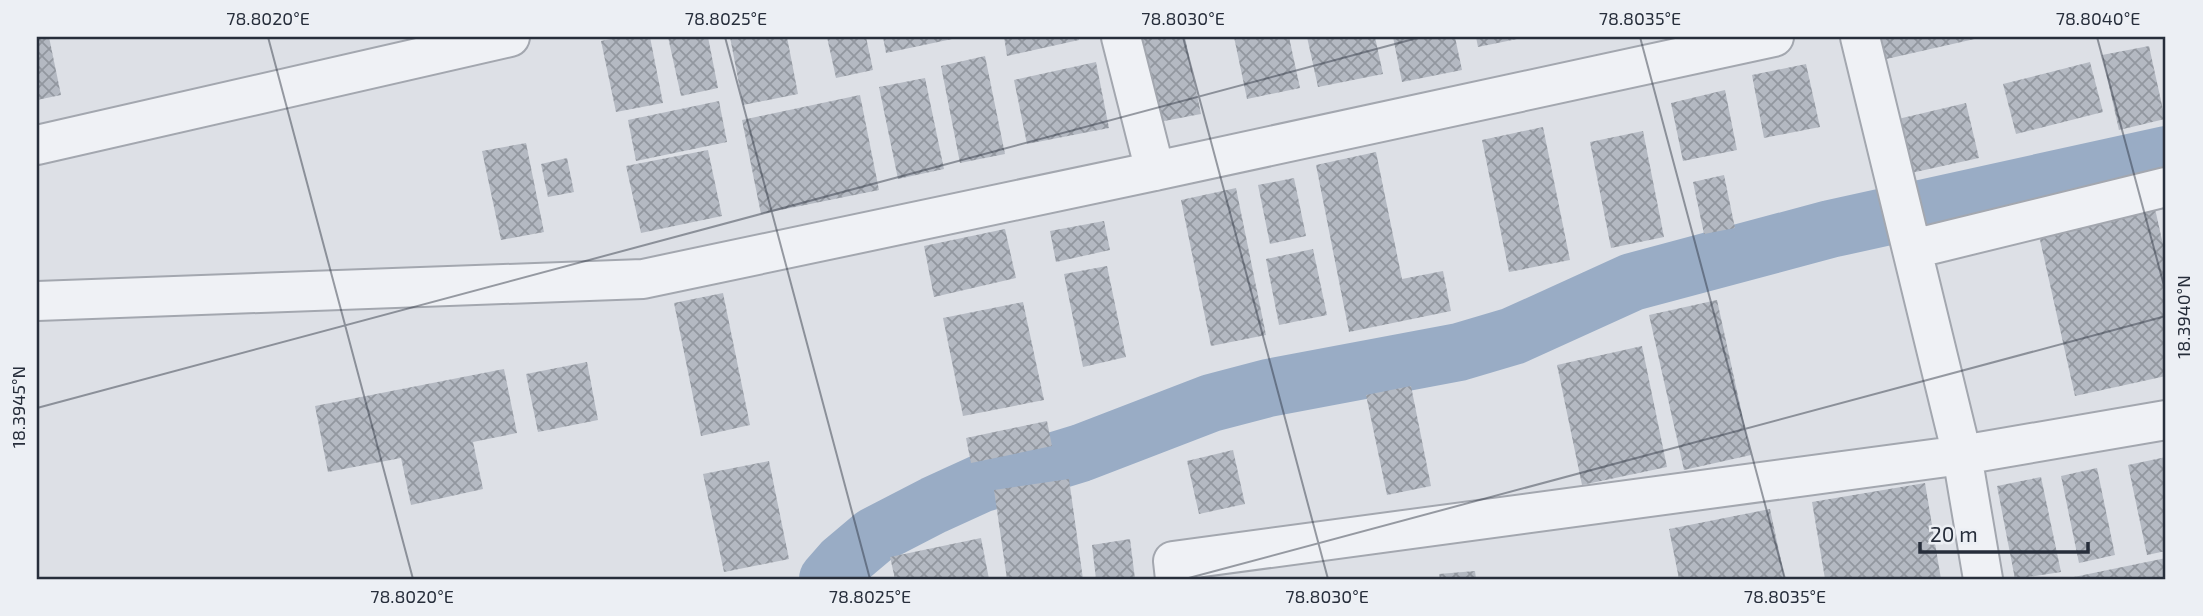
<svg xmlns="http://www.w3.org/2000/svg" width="2203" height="616" viewBox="0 0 2203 616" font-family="'Exo 2',sans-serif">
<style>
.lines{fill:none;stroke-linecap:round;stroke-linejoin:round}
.canal{stroke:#99acc5;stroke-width:58}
.building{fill:url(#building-cross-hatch)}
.minor-casing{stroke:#a3a7af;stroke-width:42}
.minor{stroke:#eff1f5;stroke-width:38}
.ticks{fill:none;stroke:#272e3b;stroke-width:2;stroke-opacity:0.45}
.neatline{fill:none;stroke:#272e3b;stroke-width:2.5}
.ticks-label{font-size:18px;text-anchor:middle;fill:#272e3b}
</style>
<defs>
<pattern id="building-cross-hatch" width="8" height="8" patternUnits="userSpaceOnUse" patternTransform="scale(1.75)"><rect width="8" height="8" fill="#b4b9c2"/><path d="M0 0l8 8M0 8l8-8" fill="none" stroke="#92979f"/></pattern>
</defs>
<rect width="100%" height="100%" fill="#dde0e6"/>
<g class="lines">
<path class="canal" d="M 828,579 L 842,563 L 874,536 L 934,505 L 980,484 L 1081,453 L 1211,403 L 1268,388 L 1459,352 L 1513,336 L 1632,282 L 1830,229 L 2166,155"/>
</g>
<path class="building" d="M 37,37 L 49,37 L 61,95 L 37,100 Z
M 621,37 L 650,37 L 663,103 L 616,112 L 601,41 Z
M 668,37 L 708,37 L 718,88 L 681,96 Z
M 730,37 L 787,37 L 798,94 L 743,105 Z
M 827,37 L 866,37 L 873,70 L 836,78 Z
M 883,37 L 957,37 L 957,38 L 886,53 Z
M 1004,37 L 1078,37 L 1079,40 L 1007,56 Z
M 1141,37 L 1185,37 L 1201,114 L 1159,122 Z
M 1234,37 L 1289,37 L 1300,88 L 1247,99 Z
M 1307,37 L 1375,37 L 1383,74 L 1318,87 Z
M 1393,37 L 1455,37 L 1462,70 L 1402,82 Z
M 1476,37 L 1522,37 L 1522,38 L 1478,47 Z
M 1877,37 L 1979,37 L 1979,38 L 1882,60 Z
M 2149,46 L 2165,119 L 2119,130 L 2102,55 Z
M 985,56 L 1005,154 L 960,163 L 941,66 Z
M 1096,62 L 1109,128 L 1027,144 L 1014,80 Z
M 2090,62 L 2103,112 L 2016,134 L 2003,84 Z
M 1806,64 L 1820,127 L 1764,138 L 1752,75 Z
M 925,78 L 944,169 L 898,179 L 879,87 Z
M 1725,90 L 1737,150 L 1683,161 L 1671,103 Z
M 860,95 L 879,190 L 761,214 L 742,120 Z
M 719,101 L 727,142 L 636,161 L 628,120 Z
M 1966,103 L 1979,158 L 1911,173 L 1898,119 Z
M 1543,127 L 1570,260 L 1509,272 L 1482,140 Z
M 1643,131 L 1664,237 L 1611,248 L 1590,142 Z
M 526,143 L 544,232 L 501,240 L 482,151 Z
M 708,150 L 722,216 L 641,233 L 626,166 Z
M 1376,152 L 1402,279 L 1443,271 L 1451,311 L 1349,332 L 1316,165 Z
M 567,158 L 574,192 L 548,197 L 541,164 Z
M 1724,175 L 1735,228 L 1704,234 L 1693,182 Z
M 1294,178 L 1306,236 L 1270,244 L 1258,185 Z
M 1236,188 L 1266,335 L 1211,346 L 1181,200 Z
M 2154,204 L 2166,258 L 2166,376 L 2075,396 L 2038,231 Z
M 1104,221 L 1110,250 L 1056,262 L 1050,231 Z
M 1005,229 L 1016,278 L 934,297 L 924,246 Z
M 1313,249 L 1327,315 L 1279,325 L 1266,259 Z
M 1107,266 L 1126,357 L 1083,367 L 1064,274 Z
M 723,293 L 750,425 L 701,436 L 674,303 Z
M 1717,300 L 1751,455 L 1684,470 L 1649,315 Z
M 1023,302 L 1044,400 L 963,416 L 943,318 Z
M 1642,346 L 1667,467 L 1582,485 L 1557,365 Z
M 587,362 L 598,420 L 538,432 L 526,374 Z
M 504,369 L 517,433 L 473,442 L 483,489 L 411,505 L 401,458 L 328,472 L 315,406 Z
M 1411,386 L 1431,486 L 1387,495 L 1366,395 Z
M 1047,421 L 1052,446 L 971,463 L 966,438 Z
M 1233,450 L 1245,504 L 1199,514 L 1187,461 Z
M 2166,457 L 2166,551 L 2147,555 L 2128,465 Z
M 769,461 L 789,559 L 724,572 L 703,474 Z
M 2097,468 L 2115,555 L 2079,563 L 2061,476 Z
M 2041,477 L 2061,572 L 2015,579 L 1997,486 Z
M 1069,479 L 1083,579 L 1007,579 L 994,490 Z
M 1925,483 L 1941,579 L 1825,579 L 1812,502 Z
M 1770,509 L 1785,579 L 1679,579 L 1669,529 Z
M 981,538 L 989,579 L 895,579 L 890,557 Z
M 1130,539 L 1135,579 L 1096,579 L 1092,545 Z
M 2166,558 L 2166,579 L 2069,579 L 2069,578 Z
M 1475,571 L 1476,579 L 1440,579 L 1439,574 Z"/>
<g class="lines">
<g class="minor-casing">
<path id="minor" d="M 1121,37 L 1155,171
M 37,145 L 510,37
M 1913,249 L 2166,187
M 37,301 L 643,279 L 1155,171 L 1774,37
M 1175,579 L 1173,561 L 1962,455 L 1860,37
M 1983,579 L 1962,455 L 2166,420"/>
</g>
<use href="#minor" class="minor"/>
</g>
<path class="ticks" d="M 268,37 L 413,579M 725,37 L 870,579M 1183,37 L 1328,579M 1640,37 L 1785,579M 2097,37 L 2166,293M 37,408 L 1421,37M 1185,579 L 2166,316"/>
<rect width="2203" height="616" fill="none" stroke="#eceff4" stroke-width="77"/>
<path d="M1920 542v10h168v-10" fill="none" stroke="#272e3b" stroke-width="3.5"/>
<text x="1930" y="542" font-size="21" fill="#272e3b" stroke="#eceff4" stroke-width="5" paint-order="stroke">20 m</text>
<rect x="38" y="38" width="2126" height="540" class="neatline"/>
<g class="ticks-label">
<text x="268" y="25">78.8020°E</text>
<text x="726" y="25">78.8025°E</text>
<text x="1183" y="25">78.8030°E</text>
<text x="1640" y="25">78.8035°E</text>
<text x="2098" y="25">78.8040°E</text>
<text transform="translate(2184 317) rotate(-90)" y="6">18.3940°N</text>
<text transform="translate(19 407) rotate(-90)" y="6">18.3945°N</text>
<text x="412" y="603">78.8020°E</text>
<text x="870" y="603">78.8025°E</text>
<text x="1327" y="603">78.8030°E</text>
<text x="1785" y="603">78.8035°E</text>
</g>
</svg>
